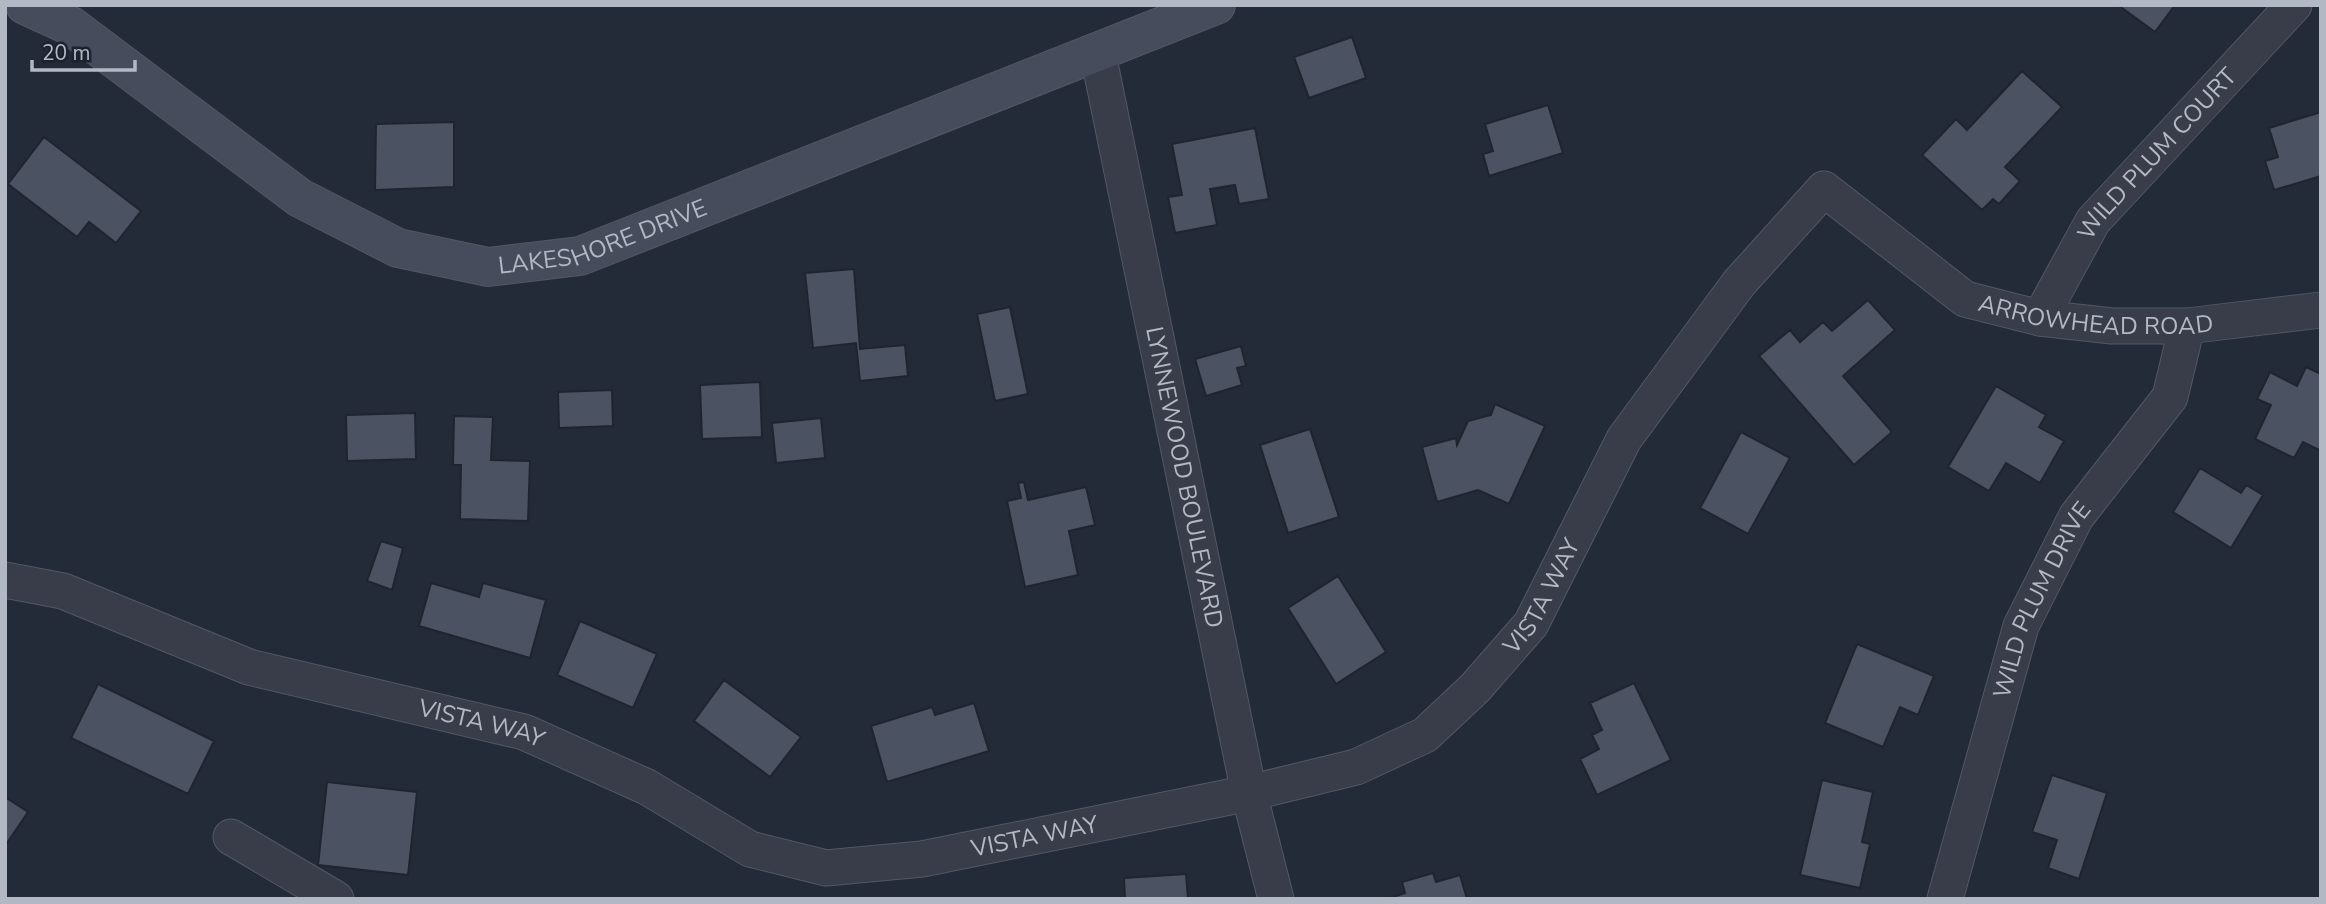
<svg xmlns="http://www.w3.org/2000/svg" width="2326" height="904" viewBox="0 0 2326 904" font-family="'Nunito Sans',sans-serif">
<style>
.building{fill:#4b5262;stroke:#1f2430;stroke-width:2}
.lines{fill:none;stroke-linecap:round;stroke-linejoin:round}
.street-casing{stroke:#535864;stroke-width:37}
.secondary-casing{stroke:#535864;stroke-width:40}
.street{stroke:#383d49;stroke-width:35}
.secondary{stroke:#464c5b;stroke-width:38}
.labels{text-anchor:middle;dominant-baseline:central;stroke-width:5;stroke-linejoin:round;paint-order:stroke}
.street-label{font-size:24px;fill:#b3b8c5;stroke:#1d232e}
</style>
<rect width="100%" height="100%" fill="#242b38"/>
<path class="building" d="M 2118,5 L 2175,5 L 2155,32 Z
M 1352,37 L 1366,78 L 1309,98 L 1294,57 Z
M 2022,71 L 2062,107 L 2005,167 L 2020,181 L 1999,204 L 1993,199 L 1982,210 L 1922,155 L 1956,119 L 1967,130 Z
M 1548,105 L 1563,153 L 1489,176 L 1483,154 L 1493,151 L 1485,124 Z
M 2321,112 L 2321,176 L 2274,190 L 2265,161 L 2278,157 L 2269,128 Z
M 454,122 L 454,187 L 375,190 L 376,124 Z
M 1255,128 L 1269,199 L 1239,204 L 1235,185 L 1210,189 L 1217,225 L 1175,233 L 1168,197 L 1182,195 L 1172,144 Z
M 44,137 L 141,211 L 116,243 L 89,222 L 77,237 L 8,184 Z
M 854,269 L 860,349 L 905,345 L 908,376 L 860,381 L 856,343 L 813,348 L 805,273 Z
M 1868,300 L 1895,330 L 1843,376 L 1892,432 L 1854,465 L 1759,356 L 1790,330 L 1800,342 L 1823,322 L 1832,331 Z
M 1010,307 L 1028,394 L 995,401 L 977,314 Z
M 1241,346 L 1246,366 L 1237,368 L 1242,385 L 1206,396 L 1195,359 Z
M 2306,367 L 2321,374 L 2321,447 L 2319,450 L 2303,442 L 2294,458 L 2255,439 L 2271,405 L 2257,399 L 2270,372 L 2297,386 Z
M 760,382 L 762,437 L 702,439 L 700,385 Z
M 1996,386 L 2046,415 L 2039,427 L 2064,441 L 2040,483 L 2006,463 L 1989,491 L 1948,467 Z
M 612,390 L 613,426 L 559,428 L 558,392 Z
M 1495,404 L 1545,426 L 1509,504 L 1478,490 L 1437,502 L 1422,447 L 1456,438 L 1457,445 L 1468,421 L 1491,415 Z
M 415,413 L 416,459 L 347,461 L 346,415 Z
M 454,416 L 493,417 L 491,460 L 530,461 L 528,521 L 460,519 L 461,465 L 453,465 Z
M 821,418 L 825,458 L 776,463 L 772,423 Z
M 1310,429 L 1339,517 L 1288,533 L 1260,445 Z
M 1741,432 L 1790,458 L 1748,534 L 1700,508 Z
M 2200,468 L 2241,493 L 2246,485 L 2263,495 L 2231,548 L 2173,512 Z
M 1024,482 L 1028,500 L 1086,487 L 1095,525 L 1069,531 L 1078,575 L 1025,587 L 1007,501 L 1021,498 L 1018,483 Z
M 381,541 L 403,548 L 392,590 L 367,581 Z
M 1338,576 L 1386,652 L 1336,684 L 1288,608 Z
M 431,583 L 479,597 L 483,583 L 546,600 L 530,658 L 419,626 Z
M 580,621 L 657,654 L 633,708 L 557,675 Z
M 1857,644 L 1934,676 L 1918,715 L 1900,707 L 1883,747 L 1825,723 Z
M 724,680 L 801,737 L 770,777 L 694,721 Z
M 1634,683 L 1671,760 L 1597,795 L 1580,759 L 1599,749 L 1592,735 L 1602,730 L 1590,703 Z
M 98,684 L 214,741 L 188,794 L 71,738 Z
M 974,703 L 989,751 L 887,782 L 871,726 L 932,707 L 935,715 Z
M 2052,775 L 2107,793 L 2079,879 L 2048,868 L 2057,840 L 2032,832 Z
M 1822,780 L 1873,792 L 1862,842 L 1870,844 L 1860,888 L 1800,875 Z
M 327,782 L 417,792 L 408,875 L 318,865 Z
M 5,797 L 28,812 L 5,846 Z
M 1433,873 L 1436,882 L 1460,875 L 1467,899 L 1386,899 L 1405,893 L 1402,882 Z
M 1186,874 L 1188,899 L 1125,899 L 1124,878 Z"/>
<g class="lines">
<g class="street-casing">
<g id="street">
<path id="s1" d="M 1098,54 L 1249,793 L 1276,899"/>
<path id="s2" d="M 2040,318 L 2093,221 L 2294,5"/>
<path id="s3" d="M 5,580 L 63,591 L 249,667 L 524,732 L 647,787 L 750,849 L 826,868 L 922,859 L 1249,793 L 1356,767 L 1425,735 L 1475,688 L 1531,624 L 1624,439 L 1739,283 L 1824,189 L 1965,299 L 2040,318 L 2112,326 L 2187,326 L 2321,310"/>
<path d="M 231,837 L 336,899"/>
<path id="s4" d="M 1945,899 L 2021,626 L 2076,517 L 2170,397 L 2187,326"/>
</g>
</g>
<g class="secondary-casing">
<g id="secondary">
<path id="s5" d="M 25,5 L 71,26 L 300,198 L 398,248 L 488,267 L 580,256 L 1216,5"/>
</g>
</g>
<use href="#street" class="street"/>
<use href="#secondary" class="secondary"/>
</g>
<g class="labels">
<g class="street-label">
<text stroke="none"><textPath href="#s2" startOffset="203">WILD PLUM COURT</textPath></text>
<text stroke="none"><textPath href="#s5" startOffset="658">LAKESHORE DRIVE</textPath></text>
<text stroke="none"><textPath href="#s3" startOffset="2485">ARROWHEAD ROAD</textPath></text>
<text stroke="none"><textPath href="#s1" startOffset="432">LYNNEWOOD BOULEVARD</textPath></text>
<text stroke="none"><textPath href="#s3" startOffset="1675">VISTA WAY</textPath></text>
<text stroke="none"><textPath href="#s4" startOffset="315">WILD PLUM DRIVE</textPath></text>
<text stroke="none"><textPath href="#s3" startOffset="499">VISTA WAY</textPath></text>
<text stroke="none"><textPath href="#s3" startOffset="1087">VISTA WAY</textPath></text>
</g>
</g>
<rect width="2326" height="904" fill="none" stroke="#b3b8c5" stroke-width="14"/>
<path d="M32 60v10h103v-10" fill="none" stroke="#b3b8c5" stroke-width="3.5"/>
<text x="42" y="60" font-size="21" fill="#b3b8c5" stroke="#1d232e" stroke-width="5" paint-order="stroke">20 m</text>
</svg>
